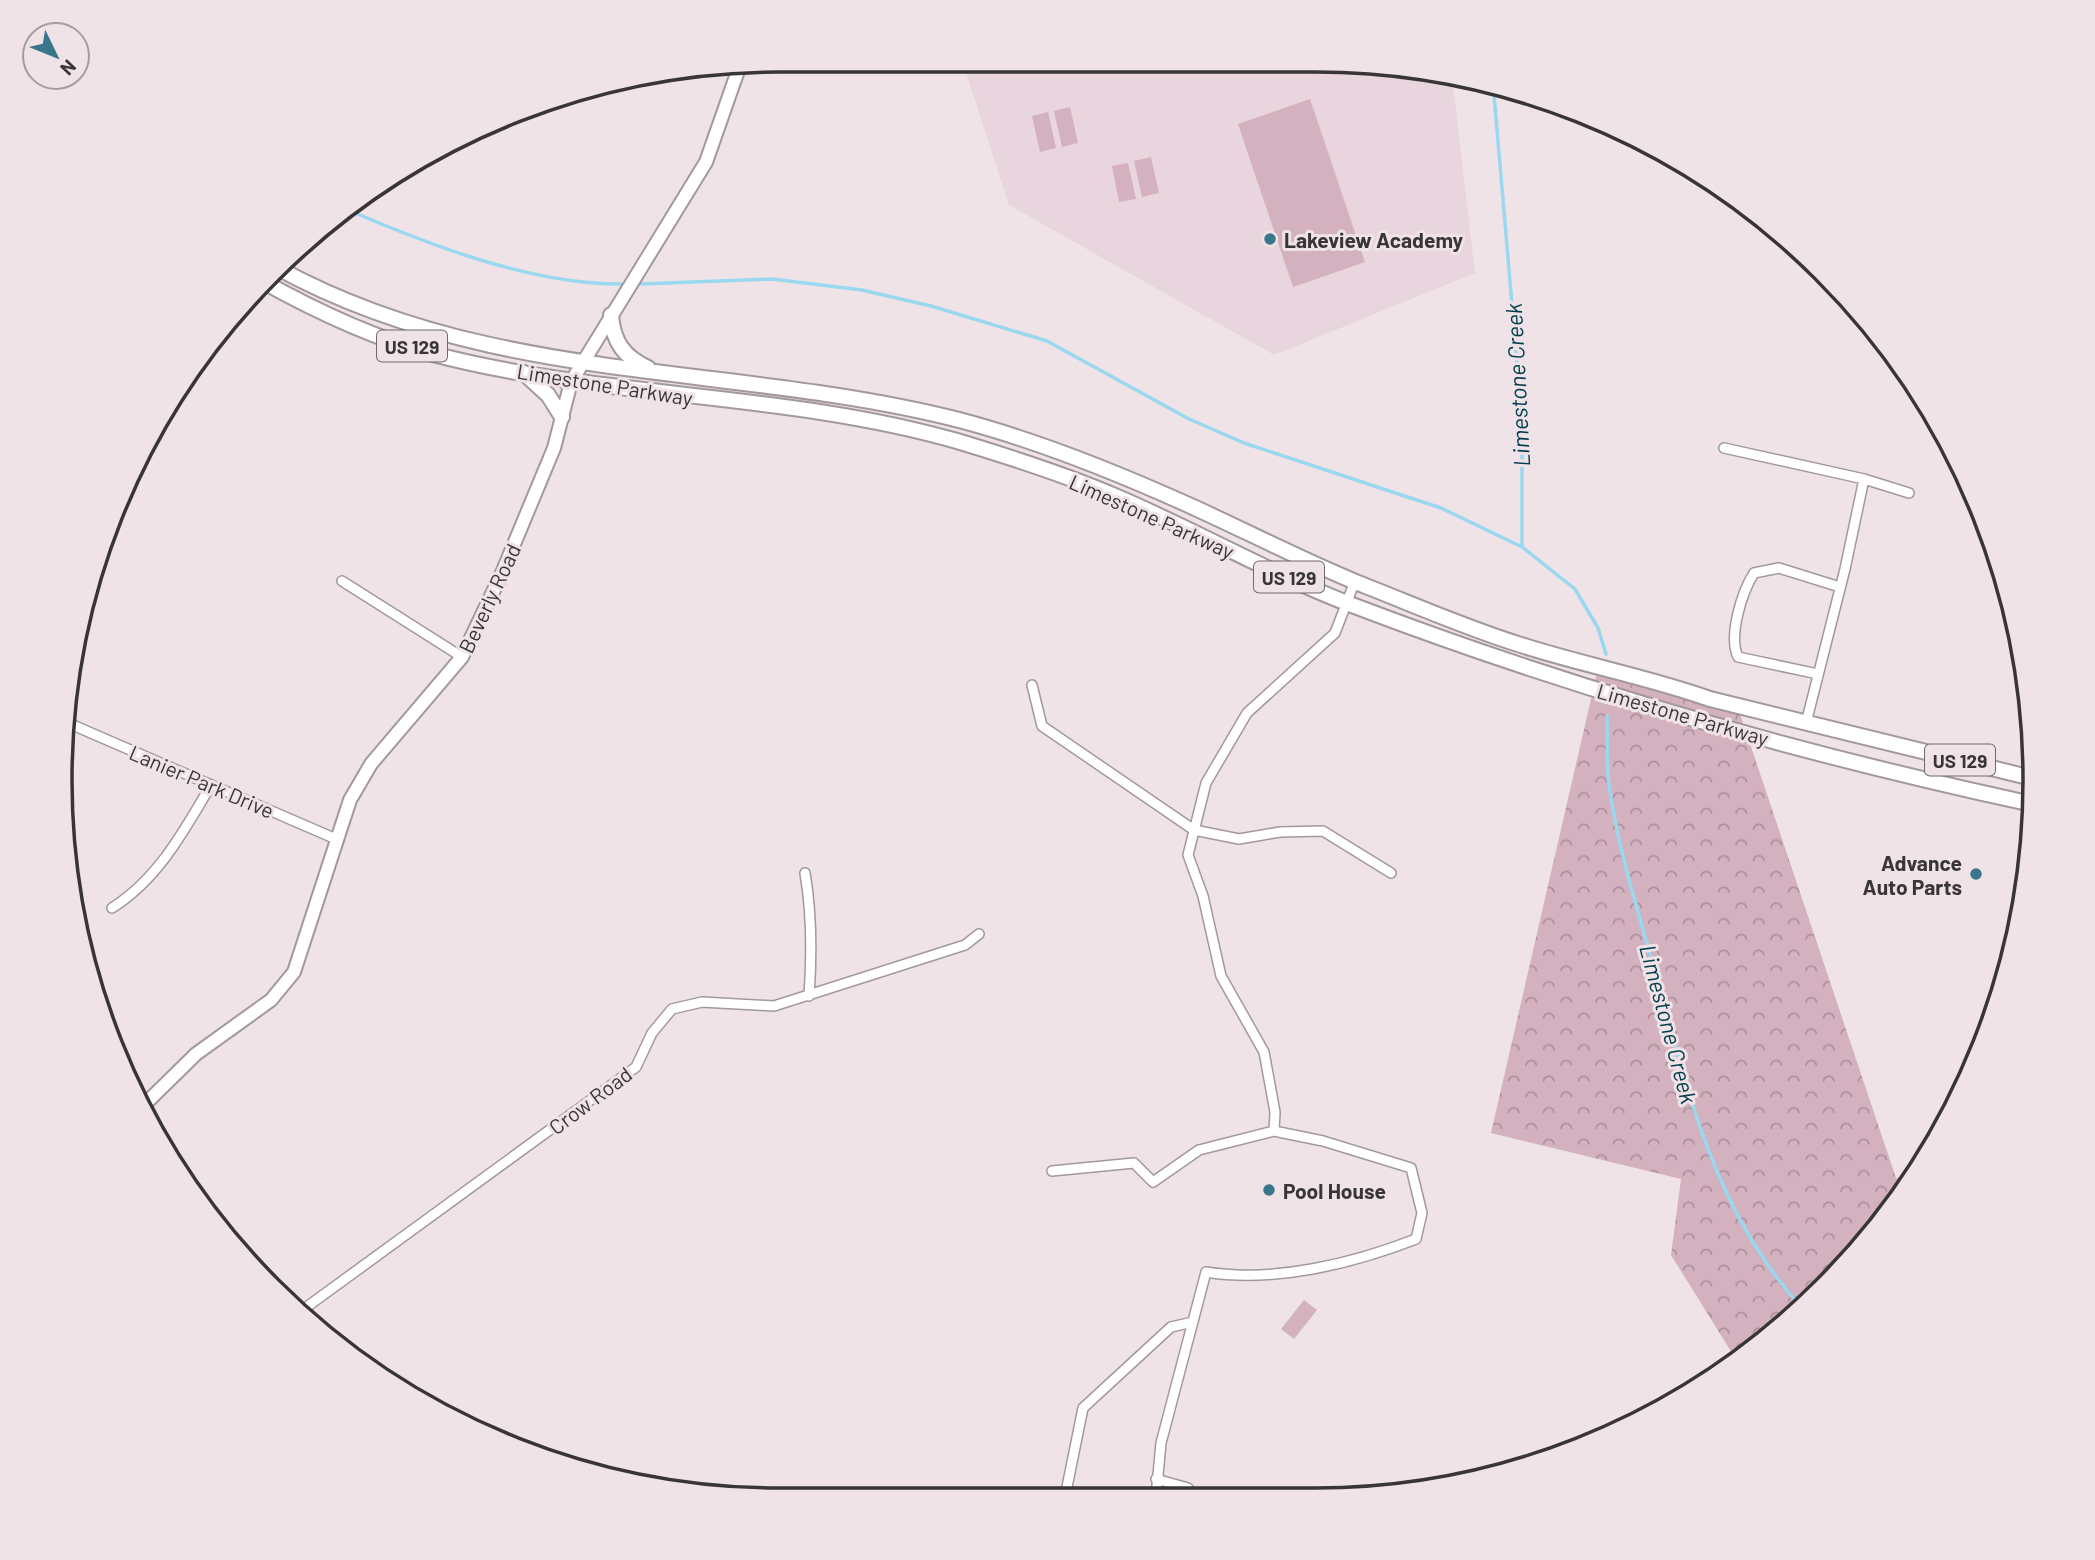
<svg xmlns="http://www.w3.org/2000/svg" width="2095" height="1560" viewBox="0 0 2095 1560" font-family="Barlow,sans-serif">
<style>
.built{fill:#e9d5dd}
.forest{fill:url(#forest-crowns)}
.green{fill:#d3b1bf}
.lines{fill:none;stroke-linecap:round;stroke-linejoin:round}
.stream{stroke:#99d8ef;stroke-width:3.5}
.street-casing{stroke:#a3989c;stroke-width:12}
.secondary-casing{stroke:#a3989c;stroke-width:16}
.primary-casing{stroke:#a3989c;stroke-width:18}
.street{stroke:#fff;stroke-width:9}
.secondary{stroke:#fff;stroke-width:12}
.primary{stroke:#fff;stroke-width:14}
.poi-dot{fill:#37768b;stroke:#efe3e7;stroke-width:2.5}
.labels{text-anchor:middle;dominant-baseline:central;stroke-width:6;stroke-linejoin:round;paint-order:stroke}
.shield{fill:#efe3e7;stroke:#70696c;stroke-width:2}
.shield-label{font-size:19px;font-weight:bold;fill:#393537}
.poi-label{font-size:21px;font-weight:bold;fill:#393537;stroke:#efe3e7;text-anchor:start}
.street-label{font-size:21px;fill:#393537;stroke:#efe3e7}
.water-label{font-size:23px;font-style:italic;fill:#023d4d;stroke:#efe3e7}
.rim{fill:none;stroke:#393537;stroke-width:3.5}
</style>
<defs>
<pattern id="forest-crowns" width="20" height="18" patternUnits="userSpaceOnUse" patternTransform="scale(1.75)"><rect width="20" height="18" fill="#d3b1bf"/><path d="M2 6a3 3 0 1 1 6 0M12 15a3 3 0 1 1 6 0" fill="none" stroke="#ac919c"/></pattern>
</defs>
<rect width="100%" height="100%" fill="#efe3e7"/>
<path class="built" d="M 962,60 L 1362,61 L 1452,76 L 1475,273 L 1274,355 L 1009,205 Z"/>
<path class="forest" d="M 1597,673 L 1738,708 L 1896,1178 L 1910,1181 L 1856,1255 L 1753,1352 L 1737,1361 L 1671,1255 L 1681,1179 L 1491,1133 Z"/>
<path class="green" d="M 1310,99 L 1365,262 L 1293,287 L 1238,124 Z
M 1070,107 L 1078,143 L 1062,147 L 1054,111 Z
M 1048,112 L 1056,148 L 1040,152 L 1032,116 Z
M 1151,157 L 1159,193 L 1142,197 L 1134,161 Z
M 1128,163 L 1136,199 L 1119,202 L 1112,166 Z
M 1304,1300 L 1317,1310 L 1294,1339 L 1281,1329 Z"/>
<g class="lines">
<path class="stream" d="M 1493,83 L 1522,422 L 1522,547
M 346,209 C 429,245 535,286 626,284
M 641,284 L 772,279 L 862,290 L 931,306 L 1047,341 L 1189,419 L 1244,443 L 1441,508 L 1522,547 L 1575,589 L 1598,628 L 1606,654
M 1607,716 C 1608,739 1606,763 1609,785 C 1618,850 1639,913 1656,976 C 1689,1096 1715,1211 1801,1307"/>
<g class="street-casing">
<path id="street" d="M 1724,448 L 1864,479 L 1909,493
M 342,581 L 462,657
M 1818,674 L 1738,657 C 1728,636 1742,592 1754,573 L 1779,568 L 1840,587
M 1032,685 L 1042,726 L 1194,830 L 1239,839 L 1280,832 L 1323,831 L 1391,873
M 68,723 L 336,839
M 1806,723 L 1845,569 L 1864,479
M 805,873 C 812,914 812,954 809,996
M 112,908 C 158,879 184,831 211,785
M 1274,1131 L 1275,1112 L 1264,1052 L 1221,976 L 1203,896 L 1188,855 L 1206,783 L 1247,713 L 1335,633 L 1355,581
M 1052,1171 L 1134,1163 L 1153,1182 L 1199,1150 L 1274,1131 L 1323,1141 L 1411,1168 L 1422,1213 L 1416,1239 C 1352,1264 1273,1283 1206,1272 L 1161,1443 L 1156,1496
M 297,1314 L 636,1067 L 652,1033 L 672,1009 L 702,1002 L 774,1006 L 965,945 L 979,934
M 1156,1479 L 1188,1488 L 1193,1496
M 1074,1497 L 1067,1487 L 1083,1408 L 1171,1327 L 1193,1322"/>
</g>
<g class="secondary-casing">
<path id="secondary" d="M 140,1109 L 196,1054 L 271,1000 L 294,972 L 350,800 L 371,764 L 462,657 L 502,573 L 554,448 L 571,382 L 706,162 L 740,65"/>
</g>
<g class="primary-casing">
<path id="primary" d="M 276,267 C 491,386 730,362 959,420 C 1039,441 1118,473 1193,507 C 1248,532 1302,560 1358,583 C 1412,604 1466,628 1521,645 C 1583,665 1648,677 1710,699 L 2032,778
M 262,281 C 314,310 376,339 433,354 C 605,399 786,392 957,441 C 1010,457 1064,474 1115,496 C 1195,530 1271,574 1352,605 C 1572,689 1801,754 2032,804
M 611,315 C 613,342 624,357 648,368
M 524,373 L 548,395 L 562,417"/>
</g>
<use href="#street" class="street"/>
<use href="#secondary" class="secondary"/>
<use href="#primary" class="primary"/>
</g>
<g class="poi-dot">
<circle cx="1270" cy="239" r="7"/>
<circle cx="1976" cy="874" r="7"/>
<circle cx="1269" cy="1190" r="7"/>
</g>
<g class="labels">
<g class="shield">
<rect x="377" y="330.5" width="70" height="31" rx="5"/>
<rect x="1254" y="561.5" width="70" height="31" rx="5"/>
<rect x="1925" y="744.5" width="70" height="31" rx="5"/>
</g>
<g class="shield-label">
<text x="412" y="346">US 129</text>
<text x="1289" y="577">US 129</text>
<text x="1960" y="760">US 129</text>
</g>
<g class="poi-label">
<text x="1284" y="239">Lakeview Academy</text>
<text x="1962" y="862" text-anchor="end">Advance<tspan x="1962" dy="24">Auto Parts</tspan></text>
<text x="1283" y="1190">Pool House</text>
</g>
<g class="street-label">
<text transform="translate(605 384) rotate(9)">Limestone Parkway</text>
<text transform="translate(1152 516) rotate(24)">Limestone Parkway</text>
<text transform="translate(489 598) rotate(-65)">Beverly Road</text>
<text transform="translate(1683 714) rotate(16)">Limestone Parkway</text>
<text transform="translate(202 781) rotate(23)">Lanier Park Drive</text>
<text transform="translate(590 1100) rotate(-37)">Crow Road</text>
</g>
<g class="water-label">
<text transform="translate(1517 385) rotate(-93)">Limestone Creek</text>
<text transform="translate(1669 1024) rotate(75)">Limestone Creek</text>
</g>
</g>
<path d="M0 0H2095V1560H0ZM780 72H1315A708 708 0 0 1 2023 780V780A708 708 0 0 1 1315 1488H780A708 708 0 0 1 72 780V780A708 708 0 0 1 780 72Z" fill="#efe3e7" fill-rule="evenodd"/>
<path class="rim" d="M780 72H1315A708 708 0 0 1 2023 780V780A708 708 0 0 1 1315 1488H780A708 708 0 0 1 72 780V780A708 708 0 0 1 780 72Z"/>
<g transform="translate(56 56) rotate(133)"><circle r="33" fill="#efe3e7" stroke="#a69da1" stroke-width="2"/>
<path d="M0-5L12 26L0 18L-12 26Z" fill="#37768b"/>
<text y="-10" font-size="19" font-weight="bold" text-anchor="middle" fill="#393537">N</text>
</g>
</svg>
